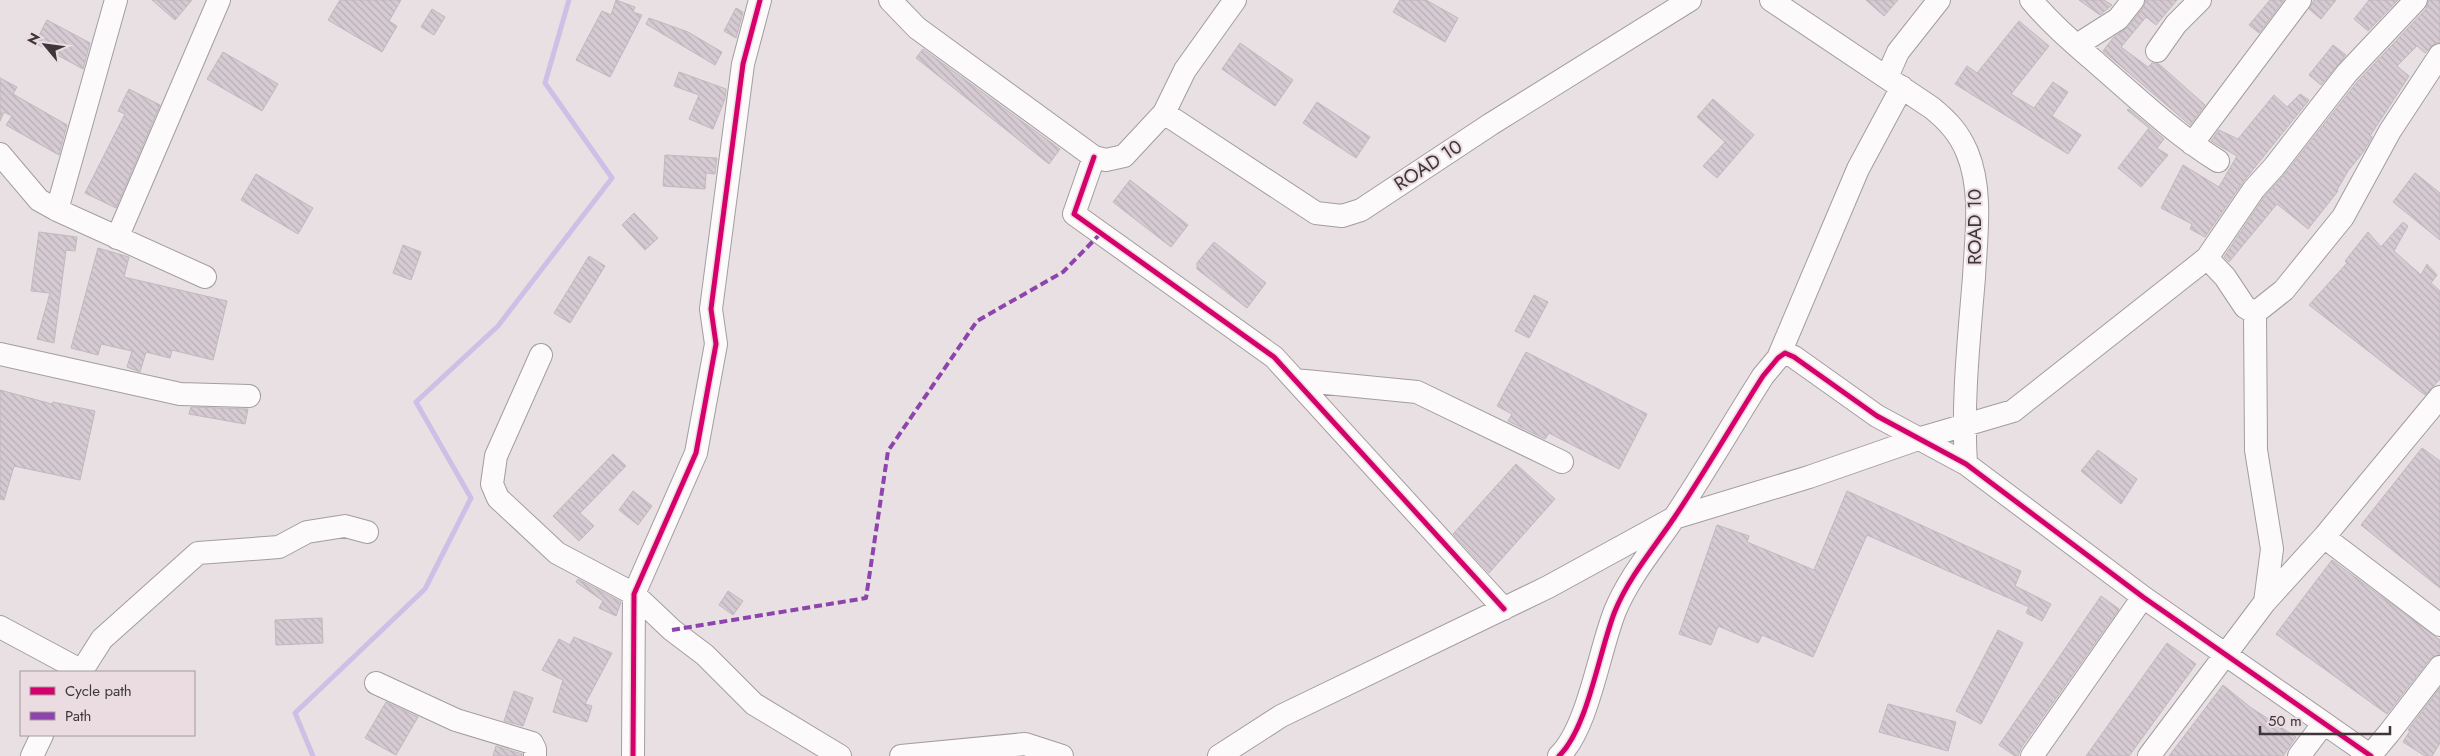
<svg xmlns="http://www.w3.org/2000/svg" width="2440" height="756" viewBox="0 0 2440 756" font-family="Jost,sans-serif">
<style>
.lines{fill:none;stroke-linecap:round;stroke-linejoin:round}
.stream{stroke:#ccc0e6;stroke-width:5}
.building{fill:url(#building-back-hatch);stroke:#bfbabd}
.minor-casing{stroke:#a39d9f;stroke-width:24}
.minor{stroke:#fcfafb;stroke-width:22}
.quiet{stroke:#8e44ad;stroke-width:4;stroke-dasharray:8 4;stroke-linecap:butt}
.cycleway-casing{stroke:#ebdce1;stroke-width:8}
.cycleway{stroke:#d6006c;stroke-width:5}
.labels{text-anchor:middle;dominant-baseline:central;stroke-width:4;stroke-linejoin:round;paint-order:stroke}
.street-label{font-size:19px;fill:#3d3739;stroke:#ebdce1}
</style>
<defs>
<pattern id="building-back-hatch" width="6" height="6" patternUnits="userSpaceOnUse" patternTransform="scale(1.25)"><rect width="6" height="6" fill="#d6cad3"/><path d="M-1 5l2 2M0 0l6 6M5-1l2 2" fill="none" stroke="#b9aeb6"/></pattern>
</defs>
<rect width="100%" height="100%" fill="#e8e0e2"/>
<g class="lines">
<path class="stream" d="M 313,756 L 295,713 L 425,589 L 471,498 L 416,402 L 498,326 L 612,178 L 545,83 L 569,0"/>
</g>
<path class="building" d="M 152,0 L 192,0 L 175,20 Z
M 340,0 L 401,0 L 389,21 L 397,26 L 382,52 L 328,20 Z
M 616,0 L 635,7 L 633,12 L 642,15 L 610,77 L 576,60 L 602,11 L 611,15 Z
M 1400,0 L 1426,0 L 1458,18 L 1445,42 L 1393,12 Z
M 1866,0 L 1898,0 L 1884,16 Z
M 2079,0 L 2104,0 L 2112,5 L 2100,15 Z
M 2146,0 L 2177,0 L 2156,25 L 2146,17 L 2121,47 L 2148,67 L 2152,63 L 2159,64 L 2205,105 L 2190,125 L 2103,51 L 2113,38 L 2128,27 L 2143,8 Z
M 2270,0 L 2284,0 L 2259,33 L 2249,25 Z
M 2314,0 L 2336,0 L 2321,19 L 2309,9 Z
M 2369,0 L 2398,0 L 2368,31 L 2354,19 Z
M 2429,0 L 2440,0 L 2440,42 L 2434,44 L 2425,53 L 2417,46 L 2397,66 L 2409,76 L 2370,136 L 2372,137 L 2364,151 L 2348,171 L 2337,190 L 2338,191 L 2308,229 L 2277,204 L 2229,262 L 2224,257 L 2264,197 L 2284,175 L 2357,82 L 2426,9 Z
M 736,8 L 743,12 L 736,38 L 724,31 Z
M 432,9 L 445,17 L 434,35 L 421,27 Z
M 649,18 L 688,32 L 722,52 L 715,65 L 646,24 Z
M 47,20 L 90,43 L 83,69 L 35,43 Z
M 2019,21 L 2049,46 L 2011,94 L 2034,108 L 2053,82 L 2068,92 L 2052,116 L 2081,135 L 2068,154 L 1955,84 L 1967,66 L 1977,73 Z
M 1240,43 L 1293,80 L 1275,106 L 1222,69 Z
M 2333,45 L 2346,55 L 2321,85 L 2309,75 Z
M 923,49 L 1060,149 L 1049,164 L 916,58 Z
M 223,52 L 278,84 L 262,111 L 207,79 Z
M 679,72 L 726,89 L 725,99 L 713,129 L 689,119 L 699,95 L 674,86 Z
M 0,78 L 17,87 L 13,94 L 67,125 L 59,155 L 6,125 L 12,116 L 4,112 L 0,121 Z
M 129,89 L 160,105 L 116,208 L 85,193 L 125,114 L 118,111 Z
M 2300,94 L 2309,100 L 2243,182 L 2205,237 L 2190,229 L 2192,224 L 2161,208 L 2183,165 L 2219,187 L 2237,156 L 2211,141 L 2219,130 L 2238,139 L 2274,95 L 2287,107 Z
M 1713,99 L 1754,135 L 1717,178 L 1703,166 L 1725,142 L 1697,117 Z
M 1317,102 L 1370,137 L 1356,158 L 1303,123 Z
M 2129,109 L 2164,139 L 2157,148 L 2168,155 L 2141,187 L 2118,168 L 2149,128 L 2127,110 Z
M 665,155 L 717,158 L 715,174 L 706,173 L 705,189 L 663,186 Z
M 2415,173 L 2440,193 L 2440,240 L 2393,202 Z
M 256,174 L 313,208 L 298,234 L 241,200 Z
M 1130,180 L 1188,225 L 1171,247 L 1113,202 Z
M 634,213 L 658,238 L 645,250 L 622,225 Z
M 2403,222 L 2408,226 L 2394,251 L 2421,275 L 2427,264 L 2437,275 L 2431,283 L 2440,291 L 2440,379 L 2425,395 L 2309,305 L 2347,263 L 2345,261 L 2368,232 L 2381,247 Z
M 39,232 L 77,237 L 75,251 L 66,250 L 54,343 L 37,339 L 50,293 L 31,291 Z
M 1214,242 L 1266,283 L 1247,308 L 1197,269 L 1197,263 Z
M 403,245 L 421,252 L 411,280 L 393,273 Z
M 98,248 L 129,257 L 124,277 L 227,301 L 213,360 L 172,350 L 170,358 L 146,352 L 140,372 L 127,367 L 132,351 L 101,344 L 98,355 L 71,348 Z
M 589,256 L 605,266 L 570,323 L 554,313 Z
M 1534,295 L 1548,302 L 1529,338 L 1515,331 Z
M 1526,352 L 1647,414 L 1619,469 L 1549,433 L 1545,439 L 1508,421 L 1512,414 L 1497,406 Z
M 0,390 L 52,404 L 53,402 L 95,411 L 80,480 L 14,466 L 4,500 L 0,499 Z
M 191,407 L 248,409 L 245,424 L 189,414 Z
M 2422,448 L 2440,461 L 2440,588 L 2361,525 Z
M 2098,450 L 2137,479 L 2121,504 L 2081,471 Z
M 613,454 L 626,466 L 580,513 L 594,526 L 579,541 L 553,516 Z
M 1516,464 L 1555,499 L 1489,573 L 1453,534 Z
M 633,491 L 652,506 L 638,525 L 619,510 Z
M 1847,491 L 2021,571 L 2015,586 L 2051,604 L 2042,621 L 2026,613 L 2029,607 L 1867,535 L 1813,657 L 1762,635 L 1758,643 L 1718,626 L 1711,645 L 1679,634 L 1717,525 L 1749,536 L 1747,542 L 1814,570 Z
M 2332,560 L 2440,640 L 2440,654 L 2430,659 L 2387,714 L 2276,634 Z
M 578,579 L 621,602 L 616,616 L 599,608 L 603,601 L 576,582 Z
M 728,591 L 743,601 L 733,615 L 719,605 Z
M 2101,596 L 2119,609 L 2021,748 L 2018,756 L 2015,756 L 1999,745 Z
M 322,618 L 323,643 L 276,645 L 275,620 Z
M 1998,630 L 2023,643 L 1981,724 L 1956,711 Z
M 574,637 L 612,653 L 585,704 L 592,706 L 587,722 L 553,712 L 563,680 L 542,670 L 559,639 L 570,645 Z
M 2167,643 L 2196,664 L 2129,756 L 2086,756 Z
M 2223,685 L 2250,707 L 2296,737 L 2283,756 L 2169,756 Z
M 2440,688 L 2440,743 L 2432,756 L 2425,756 L 2403,742 L 2410,731 L 2408,730 Z
M 514,691 L 533,698 L 523,726 L 504,721 Z
M 386,702 L 418,717 L 396,755 L 365,738 Z
M 1888,704 L 1956,722 L 1948,751 L 1879,732 Z
M 496,746 L 522,754 L 522,756 L 493,756 Z"/>
<g class="lines">
<g class="minor-casing">
<path id="minor" d="M 890,0 L 917,28 L 1094,157 L 1106,160 L 1124,156 L 1164,113 L 1185,70 L 1235,0
M 1771,0 L 1932,108 C 1948,121 1959,133 1967,152 C 1983,190 1976,237 1974,277 C 1969,339 1962,402 1966,464
M 2031,0 C 2051,24 2076,45 2100,66 C 2138,99 2175,134 2218,161
M 2077,45 L 2118,19 L 2133,0
M 2157,51 L 2176,24 L 2200,0
M 1887,77 L 1898,52 L 1939,0
M 1164,113 L 1316,213 L 1342,216 L 1361,210 L 1491,124 L 1690,0
M 2192,144 L 2300,0
M 0,154 L 39,200 L 57,210 L 205,277
M 1094,157 L 1074,214 L 1274,357 L 1504,609
M 57,210 L 116,0
M 117,238 L 219,0
M 2255,313 L 2245,307 L 2225,277 L 2207,258 L 2254,189 L 2274,167 L 2347,73 L 2416,0
M 0,354 L 180,394 L 249,396
M 541,355 L 496,456 L 492,484 L 498,498 L 557,553 L 634,594 L 672,630 L 705,655 L 754,704 L 840,756
M 1778,358 L 1858,169 L 1902,87
M 1295,380 L 1417,392 L 1562,462
M 2324,537 L 2440,625
M 2265,602 L 2272,549 L 2256,450 L 2255,313 L 2284,290 L 2343,217 L 2390,131 L 2440,55
M 0,627 L 82,671
M 81,672 L 102,639 L 198,553 L 279,547 L 307,532 L 345,526 L 367,532
M 376,683 L 456,720 L 532,743 L 535,749 L 535,756
M 2366,753 L 2374,751 L 2389,733 L 2440,667
M 32,756 L 42,735
M 633,756 L 634,594 L 696,453 L 716,344 L 711,309 L 743,64 L 760,0
M 901,756 L 1025,744 L 1062,756
M 1219,756 L 1281,716 L 1548,587 L 1674,518 L 1809,477 L 1921,438 L 2013,411 L 2207,258
M 1559,756 C 1588,728 1599,651 1615,611 C 1629,577 1653,549 1674,518 C 1705,472 1733,423 1763,376 L 1778,358 L 1785,353 L 1794,357 L 1877,416 L 1966,464 L 2143,597 L 2371,756
M 2032,756 L 2143,597
M 2149,756 L 2265,602 L 2324,537 L 2440,397
M 2299,756 L 2324,723"/>
</g>
<use href="#minor" class="minor"/>
<path class="quiet" d="M 672,630 L 866,598 L 888,451 L 977,321 L 1063,272 L 1101,233"/>
<g class="cycleway-casing">
<path id="cycleway" d="M 1094,157 L 1074,214 L 1274,357 L 1504,609
M 633,756 L 634,594 L 696,453 L 716,344 L 711,309 L 743,64 L 760,0
M 1559,756 C 1588,728 1599,651 1615,611 C 1629,577 1653,549 1674,518 C 1705,472 1733,423 1763,376 L 1778,358 L 1785,353 L 1794,357 L 1877,416 L 1966,464 L 2143,597 L 2371,756"/>
</g>
<use href="#cycleway" class="cycleway"/>
</g>
<g class="labels">
<g class="street-label">
<text transform="translate(1428 165) rotate(-33)">ROAD 10</text>
<text transform="translate(1974 227) rotate(-90)">ROAD 10</text>
</g>
</g>
<rect x="20" y="671" width="175" height="65" fill="#ebdce1" stroke="#a59a9e"/>
<rect x="30" y="687" width="25" height="8" fill="#d6006c" stroke="#a59a9e"/>
<text x="65" y="696" font-size="15" fill="#3d3739">Cycle path</text>
<rect x="30" y="712" width="25" height="8" fill="#8e44ad" stroke="#a59a9e"/>
<text x="65" y="721" font-size="15" fill="#3d3739">Path</text>
<g transform="translate(45 45) rotate(299)" stroke="#ebdce1" stroke-width="4" paint-order="stroke">
<path d="M0-4L9 19L0 12L-9 19Z" fill="#3d3739"/>
<text y="-8" font-size="14" font-weight="bold" text-anchor="middle" fill="#3d3739">N</text>
</g>
<path d="M2260 726v8h130v-8" fill="none" stroke="#3d3739" stroke-width="2.5"/>
<text x="2268" y="726" font-size="15" fill="#3d3739" stroke="#ebdce1" stroke-width="4" paint-order="stroke">50 m</text>
</svg>
